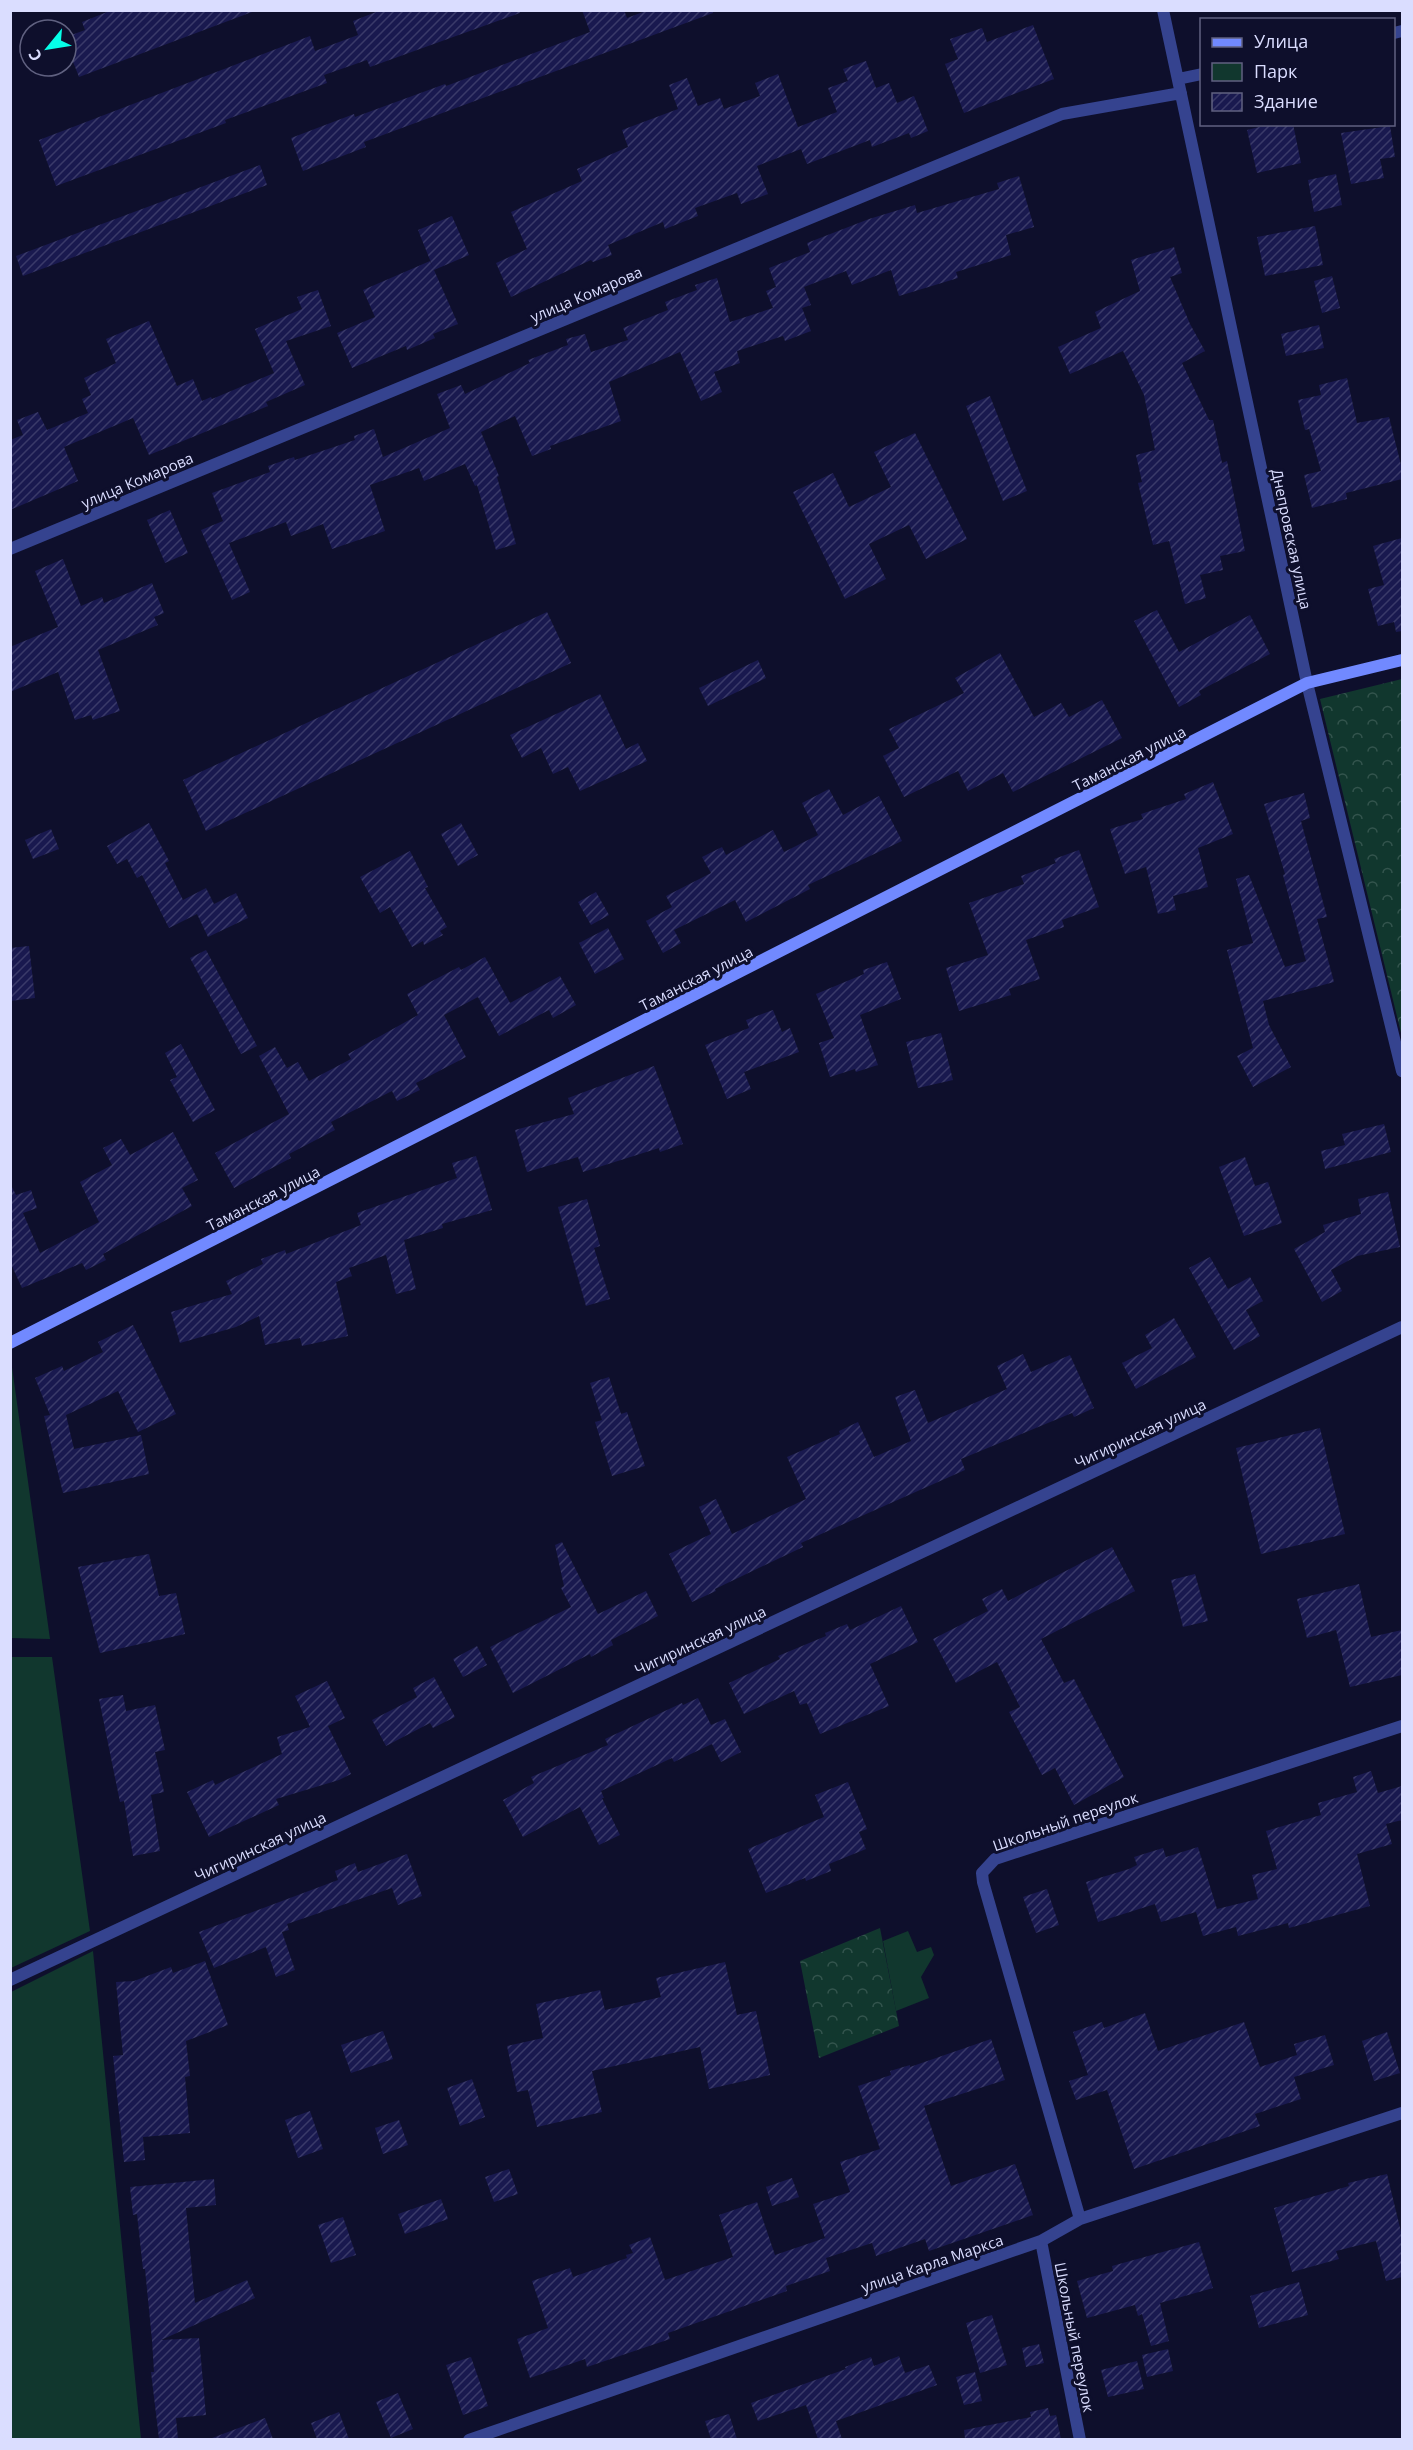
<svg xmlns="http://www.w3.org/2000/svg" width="1413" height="2450" viewBox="0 0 1413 2450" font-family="'Open Sans',sans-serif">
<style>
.green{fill:#11372e}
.forest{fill:url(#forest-crowns)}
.building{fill:url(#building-hatch)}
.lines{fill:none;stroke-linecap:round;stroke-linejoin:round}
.street{stroke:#35438f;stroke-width:12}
.secondary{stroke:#7189ff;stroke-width:12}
.labels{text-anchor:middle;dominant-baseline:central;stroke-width:6;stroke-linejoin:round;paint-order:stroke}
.street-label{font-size:15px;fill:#daddff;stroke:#0e0f2c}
</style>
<defs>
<pattern id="forest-crowns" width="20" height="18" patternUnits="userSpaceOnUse" patternTransform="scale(1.5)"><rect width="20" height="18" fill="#11372e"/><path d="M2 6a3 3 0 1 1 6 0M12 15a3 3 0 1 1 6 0" fill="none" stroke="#33544d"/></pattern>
<pattern id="building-hatch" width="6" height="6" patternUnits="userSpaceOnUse" patternTransform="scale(1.5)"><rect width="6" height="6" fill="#19194f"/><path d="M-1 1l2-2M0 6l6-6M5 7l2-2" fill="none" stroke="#3a3a69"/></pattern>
</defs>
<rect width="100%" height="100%" fill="#0e0f2c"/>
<path class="green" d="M 11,1360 L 50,1639 L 11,1638 Z
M 10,1657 L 52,1657 L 90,1931 L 11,1968 Z
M 908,1931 L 917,1952 L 931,1947 L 934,1955 L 921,1977 L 929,1998 L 896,2011 L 883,1941 Z
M 93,1951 L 141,2439 L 11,2439 L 11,1992 Z"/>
<path class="forest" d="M 1402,679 L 1402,1037 L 1320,699 Z
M 880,1928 L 899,2026 L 819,2058 L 800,1961 Z"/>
<path class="building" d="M 112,10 L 251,10 L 252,12 L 79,77 L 66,44 L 66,37 L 85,30 L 82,22 Z
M 381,10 L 520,10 L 520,13 L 370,67 L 367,60 L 324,75 L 327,83 L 225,120 L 226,123 L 56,186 L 39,140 L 310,36 L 315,51 L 358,35 L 353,21 Z
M 582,10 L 624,10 L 627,18 L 648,10 L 713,10 L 713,13 L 364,142 L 366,147 L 303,171 L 291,138 L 354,114 L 355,117 L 445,84 L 446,86 L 590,32 Z
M 1033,25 L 1054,79 L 964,113 L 945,64 L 958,59 L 950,39 L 982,28 L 987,42 Z
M 866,61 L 876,88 L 889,83 L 897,103 L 914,96 L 928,131 L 911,138 L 909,133 L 872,147 L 870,140 L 807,164 L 801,149 L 757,166 L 768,194 L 741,204 L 737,193 L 695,208 L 698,216 L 665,229 L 663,222 L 608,245 L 612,255 L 593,262 L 591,260 L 511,297 L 496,263 L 527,249 L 511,212 L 582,181 L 577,169 L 628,147 L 622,130 L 678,109 L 669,85 L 687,78 L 698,106 L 720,98 L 724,109 L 760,96 L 755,83 L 778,74 L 798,127 L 837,112 L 828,88 L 848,81 L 843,69 Z
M 1271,124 L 1293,124 L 1301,163 L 1257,173 L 1247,130 Z
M 1390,126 L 1395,157 L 1380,159 L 1384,178 L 1351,184 L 1341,133 Z
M 260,165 L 267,185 L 23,276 L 16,256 Z
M 1336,174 L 1342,205 L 1314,212 L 1308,180 Z
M 1019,176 L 1034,227 L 1006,235 L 1011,255 L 956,272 L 958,278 L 899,296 L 891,270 L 852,285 L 846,271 L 804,287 L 811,305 L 802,308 L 811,331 L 785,341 L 783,336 L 737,351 L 740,363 L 714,372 L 722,392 L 701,401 L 680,352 L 609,382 L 621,421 L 550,446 L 551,449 L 532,456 L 515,416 L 481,432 L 499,476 L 497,477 L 516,544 L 496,550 L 477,485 L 475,486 L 465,464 L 424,481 L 419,468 L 370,485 L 385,531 L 332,549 L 323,524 L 291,536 L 286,522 L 229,543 L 250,592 L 232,600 L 201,530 L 223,521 L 212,493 L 270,472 L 268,466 L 294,457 L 295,460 L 355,440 L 354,436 L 374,429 L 383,457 L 450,428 L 437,394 L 461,385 L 465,394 L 530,363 L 528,360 L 568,345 L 566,339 L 585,334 L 591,352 L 628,340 L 623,328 L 668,310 L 665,302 L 697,290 L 695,285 L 717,278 L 730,322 L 773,308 L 766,291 L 776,287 L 769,268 L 810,252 L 807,243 L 869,219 L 915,205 L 917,213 L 999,189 L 997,183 Z
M 452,216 L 469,255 L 434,270 L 418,230 Z
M 1315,226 L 1323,265 L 1265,276 L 1257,237 Z
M 1174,247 L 1182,273 L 1170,277 L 1190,324 L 1205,351 L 1182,363 L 1209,420 L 1213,420 L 1222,463 L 1227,461 L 1245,551 L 1220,556 L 1223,570 L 1200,575 L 1206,598 L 1185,604 L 1169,541 L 1153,545 L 1138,483 L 1142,482 L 1136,455 L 1155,450 L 1144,395 L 1123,351 L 1070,374 L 1058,347 L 1101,328 L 1095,312 L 1140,291 L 1131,260 Z
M 430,261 L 458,324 L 433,334 L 435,338 L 407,350 L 406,346 L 352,368 L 337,333 L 375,317 L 363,290 Z
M 1332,276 L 1340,308 L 1322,313 L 1314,281 Z
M 318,290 L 331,326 L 286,341 L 305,385 L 266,402 L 268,406 L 149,455 L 133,418 L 64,447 L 78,481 L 10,510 L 10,440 L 23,435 L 17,420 L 38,412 L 47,430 L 88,413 L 82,399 L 91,395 L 84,378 L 116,363 L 106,339 L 149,321 L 177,386 L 193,379 L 202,401 L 211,397 L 212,399 L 274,373 L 255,329 L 302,309 L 297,297 Z
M 1319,325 L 1324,348 L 1286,356 L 1281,334 Z
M 1347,378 L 1357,423 L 1389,417 L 1402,469 L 1402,479 L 1346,493 L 1347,499 L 1312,508 L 1304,475 L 1321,471 L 1309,429 L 1305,430 L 1298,400 L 1321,395 L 1319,385 Z
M 990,396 L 1027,491 L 1003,501 L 966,406 Z
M 915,433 L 967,539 L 926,559 L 909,525 L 869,544 L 886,579 L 845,599 L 793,492 L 833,473 L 849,507 L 891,487 L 874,452 Z
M 170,510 L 188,553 L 165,563 L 147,520 Z
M 1402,538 L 1402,631 L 1396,632 L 1394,622 L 1378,626 L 1368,589 L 1384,585 L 1373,546 Z
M 63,559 L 81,606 L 102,597 L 104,603 L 152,583 L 164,613 L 154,617 L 158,625 L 98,650 L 120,711 L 93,720 L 91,715 L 75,720 L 58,672 L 10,692 L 10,647 L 58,627 L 35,571 Z
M 1157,610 L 1179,652 L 1250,615 L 1270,654 L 1199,691 L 1201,695 L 1179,707 L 1134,621 Z
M 547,612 L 571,663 L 206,831 L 183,780 Z
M 1000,653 L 1034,717 L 1061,703 L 1069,717 L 1102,700 L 1122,738 L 1013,792 L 1003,773 L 968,791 L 958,771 L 904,797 L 883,756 L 899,748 L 889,729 L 964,693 L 955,678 Z
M 758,660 L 766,678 L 708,706 L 699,688 Z
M 600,694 L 626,749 L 638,743 L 647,761 L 580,791 L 568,767 L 553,774 L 541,748 L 522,758 L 510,735 Z
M 1213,782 L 1233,834 L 1198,848 L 1208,887 L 1173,896 L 1176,910 L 1158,914 L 1146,867 L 1125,874 L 1110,829 L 1143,819 L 1141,814 L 1186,799 L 1184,794 Z
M 829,789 L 843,815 L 879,796 L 902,841 L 808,885 L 810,889 L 746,922 L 735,900 L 674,930 L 681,943 L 663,953 L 646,921 L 672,907 L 666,896 L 711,873 L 702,857 L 722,847 L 726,855 L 773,830 L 784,852 L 818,835 L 802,803 Z
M 1304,793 L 1310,818 L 1301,821 L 1327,917 L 1317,919 L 1334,982 L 1263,1001 L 1269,1025 L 1291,1067 L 1253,1087 L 1237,1056 L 1253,1048 L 1227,950 L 1253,943 L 1236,879 L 1249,875 L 1285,967 L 1306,961 L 1283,875 L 1285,874 L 1264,804 Z
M 149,823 L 169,861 L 165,863 L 183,900 L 206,888 L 214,904 L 236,893 L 248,918 L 208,937 L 197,914 L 169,928 L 142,875 L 137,878 L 127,859 L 117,864 L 107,846 Z
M 461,823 L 478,855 L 458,866 L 441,834 Z
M 51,829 L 59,849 L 33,859 L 25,840 Z
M 1079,850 L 1099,907 L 1062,920 L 1064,927 L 1026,940 L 1040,979 L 1009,989 L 1011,995 L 959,1011 L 946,968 L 988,955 L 969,903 L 1024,884 L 1021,876 L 1056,863 L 1054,859 Z
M 410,851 L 428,887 L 425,888 L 447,927 L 440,931 L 443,935 L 424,945 L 423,941 L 412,947 L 390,907 L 380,913 L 360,877 Z
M 596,892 L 609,915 L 591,925 L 578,902 Z
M 608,928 L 624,959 L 595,974 L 579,943 Z
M 29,946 L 35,998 L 10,1001 L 10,948 Z
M 206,950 L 257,1046 L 241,1054 L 190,958 Z
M 485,957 L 510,1003 L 560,976 L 576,1005 L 553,1018 L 549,1010 L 499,1036 L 478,997 L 444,1015 L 466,1057 L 416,1083 L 420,1090 L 397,1101 L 392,1091 L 331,1122 L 335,1130 L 289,1154 L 291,1158 L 234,1188 L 215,1153 L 289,1114 L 259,1056 L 275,1047 L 287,1068 L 298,1062 L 309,1081 L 351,1059 L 348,1054 L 418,1015 L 407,994 L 459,967 L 461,970 Z
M 887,962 L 901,999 L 860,1015 L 878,1065 L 856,1072 L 855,1069 L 830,1077 L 819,1043 L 834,1038 L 816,994 L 864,974 L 863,970 Z
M 773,1010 L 782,1032 L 790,1028 L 799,1052 L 744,1072 L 751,1089 L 727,1099 L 705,1045 L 749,1028 L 746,1020 Z
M 941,1033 L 953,1080 L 918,1088 L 906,1042 Z
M 181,1044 L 215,1110 L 193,1122 L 170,1080 L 177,1077 L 165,1053 Z
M 654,1066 L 683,1144 L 660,1152 L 659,1148 L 583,1172 L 578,1157 L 527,1172 L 515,1130 L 574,1114 L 568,1098 Z
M 1384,1124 L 1391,1152 L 1325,1169 L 1321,1151 L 1345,1145 L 1342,1134 Z
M 173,1132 L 198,1180 L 182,1188 L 192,1206 L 103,1254 L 106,1260 L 86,1270 L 82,1263 L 22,1288 L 10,1262 L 10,1183 L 16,1195 L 31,1190 L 37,1208 L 23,1213 L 40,1253 L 99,1222 L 80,1182 L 112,1165 L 103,1148 L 121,1139 L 130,1155 Z
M 476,1156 L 492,1210 L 442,1224 L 443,1228 L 404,1240 L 416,1289 L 396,1294 L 386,1255 L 349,1268 L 352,1276 L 336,1282 L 348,1336 L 302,1346 L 300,1338 L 265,1345 L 259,1316 L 236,1327 L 180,1343 L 171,1312 L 232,1294 L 226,1281 L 263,1264 L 261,1259 L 285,1250 L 286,1254 L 361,1225 L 357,1213 L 457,1178 L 452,1163 Z
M 1245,1157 L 1255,1186 L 1268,1182 L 1282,1223 L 1244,1236 L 1219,1167 Z
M 1388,1192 L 1400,1247 L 1357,1256 L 1331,1270 L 1342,1291 L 1322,1302 L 1294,1249 L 1325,1232 L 1323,1225 L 1361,1214 L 1358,1199 Z
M 587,1199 L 600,1246 L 594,1248 L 610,1299 L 586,1306 L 558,1207 Z
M 1210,1257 L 1228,1289 L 1250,1277 L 1263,1301 L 1246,1310 L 1260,1336 L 1234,1350 L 1189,1268 Z
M 1174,1318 L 1196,1357 L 1136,1389 L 1122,1363 L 1152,1348 L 1145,1335 Z
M 133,1325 L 176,1414 L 138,1432 L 118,1391 L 66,1415 L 74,1449 L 141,1435 L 149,1474 L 63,1493 L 44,1416 L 50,1415 L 35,1378 L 62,1366 L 64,1371 L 103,1352 L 98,1342 Z
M 1023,1354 L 1031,1372 L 1070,1355 L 1094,1408 L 1074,1417 L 1072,1413 L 961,1459 L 965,1470 L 801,1543 L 803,1547 L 715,1589 L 716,1591 L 692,1602 L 669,1554 L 711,1534 L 699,1507 L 716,1499 L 732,1534 L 806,1499 L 787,1457 L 840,1434 L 839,1431 L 858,1422 L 874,1457 L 911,1441 L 895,1397 L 915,1390 L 928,1423 L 1007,1389 L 997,1366 Z
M 609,1377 L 621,1414 L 627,1412 L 645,1466 L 612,1476 L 595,1422 L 602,1420 L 590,1383 Z
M 1320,1428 L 1345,1534 L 1261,1554 L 1236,1448 Z
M 562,1542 L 598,1614 L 646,1591 L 658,1616 L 611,1640 L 613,1645 L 591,1657 L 590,1654 L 513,1693 L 490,1647 L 571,1607 L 561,1588 L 564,1586 L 555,1545 Z
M 1112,1547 L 1135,1591 L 1041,1639 L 1064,1683 L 1074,1679 L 1124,1777 L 1074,1805 L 1055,1768 L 1042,1775 L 1009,1712 L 1020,1707 L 997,1662 L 956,1683 L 933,1639 L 988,1611 L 982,1599 L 1002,1589 L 1008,1601 Z
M 149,1554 L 159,1596 L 176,1593 L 185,1634 L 100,1653 L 78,1567 Z
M 1195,1574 L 1208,1621 L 1183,1627 L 1171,1580 Z
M 1359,1584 L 1371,1637 L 1402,1630 L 1402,1675 L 1350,1687 L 1336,1630 L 1307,1638 L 1297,1599 Z
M 901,1606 L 918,1642 L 870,1664 L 889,1706 L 820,1734 L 807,1703 L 800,1705 L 794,1691 L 744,1714 L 729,1683 L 780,1659 L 778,1656 L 826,1636 L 825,1633 L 847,1624 L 850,1630 Z
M 477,1646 L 487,1665 L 463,1677 L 453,1659 Z
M 434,1677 L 455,1717 L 433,1728 L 430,1723 L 386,1746 L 372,1720 L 417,1697 L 413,1688 Z
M 327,1681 L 345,1718 L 328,1726 L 351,1774 L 339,1780 L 276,1799 L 279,1805 L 209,1837 L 187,1792 L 213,1780 L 215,1785 L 282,1754 L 277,1737 L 310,1727 L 295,1696 Z
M 123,1695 L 126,1711 L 155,1705 L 165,1750 L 155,1752 L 164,1792 L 151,1795 L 160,1851 L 133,1856 L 124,1801 L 120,1802 L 99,1699 Z
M 698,1698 L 711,1725 L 725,1719 L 741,1752 L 721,1762 L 712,1744 L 674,1762 L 672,1758 L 601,1791 L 604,1798 L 602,1798 L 620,1835 L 599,1845 L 580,1807 L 523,1837 L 503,1800 L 534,1783 L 531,1777 L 608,1745 L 605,1739 L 682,1703 L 683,1705 Z
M 1371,1771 L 1378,1793 L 1402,1786 L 1402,1820 L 1386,1824 L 1392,1844 L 1357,1854 L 1370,1906 L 1289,1928 L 1288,1923 L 1238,1936 L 1236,1927 L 1203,1936 L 1196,1912 L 1161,1922 L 1155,1904 L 1098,1922 L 1086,1882 L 1129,1869 L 1137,1865 L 1134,1857 L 1163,1848 L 1166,1857 L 1198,1847 L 1217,1909 L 1258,1899 L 1252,1875 L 1277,1869 L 1266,1831 L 1321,1815 L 1318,1803 L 1357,1792 L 1353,1777 Z
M 848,1782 L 867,1829 L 859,1832 L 866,1849 L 829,1864 L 831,1871 L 806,1881 L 805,1878 L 766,1893 L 748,1849 L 824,1817 L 815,1795 Z
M 407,1854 L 422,1896 L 398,1905 L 392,1888 L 287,1924 L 289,1930 L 282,1932 L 295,1970 L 276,1977 L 266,1947 L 214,1968 L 199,1932 L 338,1880 L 335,1871 L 355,1863 L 358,1872 Z
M 1047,1889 L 1059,1925 L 1036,1933 L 1023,1897 Z
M 205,1961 L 228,2025 L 186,2041 L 190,2076 L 185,2077 L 190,2133 L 143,2137 L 145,2160 L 124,2162 L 113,2056 L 123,2055 L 116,1982 L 134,1981 L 171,1967 L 173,1973 Z
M 725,1962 L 737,2015 L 756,2011 L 770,2075 L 709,2089 L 700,2047 L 592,2071 L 602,2112 L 537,2127 L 528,2090 L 517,2092 L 507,2046 L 543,2038 L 536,2004 L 600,1990 L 605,2010 L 661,1997 L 656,1978 Z
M 1145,2013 L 1158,2051 L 1244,2022 L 1260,2067 L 1297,2055 L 1294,2044 L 1325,2035 L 1334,2065 L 1294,2077 L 1301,2099 L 1255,2114 L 1260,2126 L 1134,2169 L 1107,2090 L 1076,2100 L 1069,2081 L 1088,2075 L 1073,2032 L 1102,2022 L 1104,2028 Z
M 383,2031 L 393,2059 L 351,2073 L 341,2045 Z
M 1387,2032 L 1400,2073 L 1374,2081 L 1362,2041 Z
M 991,2039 L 1005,2080 L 924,2106 L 951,2186 L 1015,2164 L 1033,2215 L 929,2251 L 925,2239 L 876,2256 L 872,2243 L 826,2258 L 830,2271 L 786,2286 L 787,2291 L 668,2333 L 670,2339 L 587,2367 L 585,2359 L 530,2378 L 517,2339 L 548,2328 L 532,2281 L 570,2268 L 573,2277 L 627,2258 L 626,2255 L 633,2253 L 629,2245 L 650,2237 L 665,2280 L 733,2257 L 719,2215 L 757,2202 L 775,2255 L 825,2238 L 813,2204 L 850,2192 L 840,2162 L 880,2149 L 858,2086 L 891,2075 L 890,2071 L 910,2065 L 910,2067 Z
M 472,2079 L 485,2117 L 460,2126 L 447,2088 Z
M 310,2111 L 323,2149 L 298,2158 L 285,2120 Z
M 399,2120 L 408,2145 L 383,2154 L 375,2128 Z
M 509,2169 L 518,2194 L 494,2202 L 485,2177 Z
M 1387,2174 L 1402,2236 L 1402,2277 L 1386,2281 L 1376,2241 L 1336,2251 L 1339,2259 L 1292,2272 L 1274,2208 L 1349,2186 L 1348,2183 Z
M 792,2178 L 799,2197 L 772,2206 L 766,2187 Z
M 214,2179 L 216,2205 L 186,2208 L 195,2303 L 247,2280 L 255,2298 L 161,2340 L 199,2338 L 206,2415 L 176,2418 L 178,2439 L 159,2439 L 151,2372 L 154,2372 L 152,2340 L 145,2269 L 143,2269 L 137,2214 L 133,2215 L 130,2187 Z
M 441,2199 L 448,2219 L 405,2234 L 398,2214 Z
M 343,2217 L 356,2255 L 331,2263 L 318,2225 Z
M 1199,2242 L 1213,2288 L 1160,2303 L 1169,2341 L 1151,2346 L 1142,2314 L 1138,2316 L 1135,2305 L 1087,2318 L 1077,2281 L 1113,2271 L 1112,2266 Z
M 1299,2282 L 1308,2315 L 1259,2328 L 1250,2296 Z
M 992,2315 L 1007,2365 L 980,2373 L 966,2323 Z
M 1039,2344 L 1044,2363 L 1026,2367 L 1022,2348 Z
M 1168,2349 L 1173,2371 L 1147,2377 L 1142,2355 Z
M 899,2356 L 905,2373 L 929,2365 L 937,2385 L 836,2421 L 842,2439 L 818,2439 L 806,2405 L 758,2421 L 751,2403 L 846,2369 L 845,2367 L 871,2357 L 874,2366 Z
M 471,2357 L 488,2406 L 463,2415 L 446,2365 Z
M 1137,2361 L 1144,2389 L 1108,2397 L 1101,2370 Z
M 975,2372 L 982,2401 L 964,2405 L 956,2377 Z
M 398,2393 L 413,2429 L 391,2438 L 376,2402 Z
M 1048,2408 L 1050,2416 L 1056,2415 L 1061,2439 L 965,2439 L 964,2430 L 1031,2417 L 1030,2412 Z
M 339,2412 L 349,2439 L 317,2439 L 311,2423 Z
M 729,2414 L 737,2439 L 711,2439 L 705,2421 Z
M 265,2418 L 273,2439 L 212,2439 L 212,2438 Z"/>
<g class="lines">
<path class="street" d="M 1163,10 L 1307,683 L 1402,1071
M 1394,33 L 1402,31
M 1178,79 L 1202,74
M 10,549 L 1062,114 L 1181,93
M 10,1980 L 1402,1327
M 1080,2219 L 983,1882 L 982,1873 L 995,1859 L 1402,1726
M 1041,2241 L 1080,2440
M 469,2440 L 1041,2241 L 1080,2219 L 1402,2113"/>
<path class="secondary" d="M 10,1343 L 1307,683 L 1402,660"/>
</g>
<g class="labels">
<g class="street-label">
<text transform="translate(586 294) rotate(-23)">улица Комарова</text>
<text transform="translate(137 480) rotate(-23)">улица Комарова</text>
<text transform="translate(1292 539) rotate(78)">Днепровская улица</text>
<text transform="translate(1129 758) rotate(-27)">Таманская улица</text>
<text transform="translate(696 978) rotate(-27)">Таманская улица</text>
<text transform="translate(263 1198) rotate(-27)">Таманская улица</text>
<text transform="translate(1140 1433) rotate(-25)">Чигиринская улица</text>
<text transform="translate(700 1640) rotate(-25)">Чигиринская улица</text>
<text transform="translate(1065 1821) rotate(-19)">Школьный переулок</text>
<text transform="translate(260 1846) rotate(-25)">Чигиринская улица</text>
<text transform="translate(932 2263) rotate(-19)">улица Карла Маркса</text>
<text transform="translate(1075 2337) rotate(79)">Школьный переулок</text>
</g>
</g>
<rect width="1413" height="2450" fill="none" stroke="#daddff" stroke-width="24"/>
<rect x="1200" y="18" width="195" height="108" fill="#0e0f2c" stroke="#606180" stroke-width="1.5"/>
<rect x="1212" y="38" width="30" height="9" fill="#7189ff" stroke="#606180" stroke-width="1.5"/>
<text x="1254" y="48" font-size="18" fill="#daddff">Улица</text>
<rect x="1212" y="63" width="30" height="18" fill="#11372e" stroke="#606180" stroke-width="1.5"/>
<text x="1254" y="78" font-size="18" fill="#daddff">Парк</text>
<rect x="1212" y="93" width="30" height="18" fill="url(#building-hatch)" stroke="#606180" stroke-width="1.5"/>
<text x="1254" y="108" font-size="18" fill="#daddff">Здание</text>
<g transform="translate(48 48) rotate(240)"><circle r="28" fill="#0e0f2c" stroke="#606180" stroke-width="1.5"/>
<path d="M0-4.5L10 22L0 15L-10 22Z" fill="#06ffe8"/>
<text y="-9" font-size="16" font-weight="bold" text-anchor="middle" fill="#daddff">С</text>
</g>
</svg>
